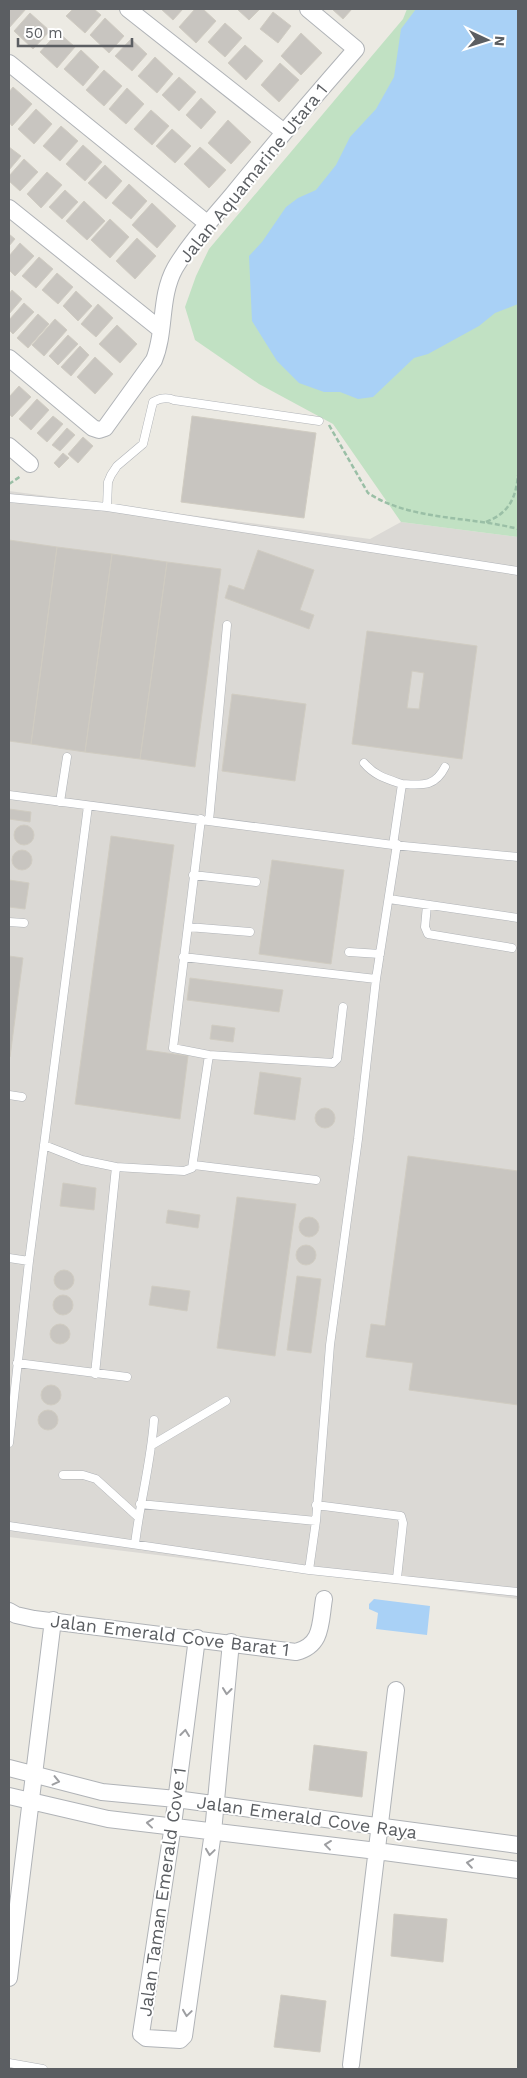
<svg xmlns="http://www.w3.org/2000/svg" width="527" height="2078" viewBox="0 0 527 2078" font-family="'Work Sans',sans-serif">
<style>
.industrial{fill:#dbd9d5}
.green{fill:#c1e1c3}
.water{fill:#a9d1f6}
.building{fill:#c8c5c0;stroke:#d0ccc2;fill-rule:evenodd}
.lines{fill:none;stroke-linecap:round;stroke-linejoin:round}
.service-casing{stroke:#b0b3b7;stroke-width:9}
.minor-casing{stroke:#b0b3b7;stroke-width:18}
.path{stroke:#9abfa6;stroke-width:2.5;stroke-dasharray:5 2.5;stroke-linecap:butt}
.service{stroke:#fff;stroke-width:8}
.minor{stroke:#fff;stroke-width:16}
.oneway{stroke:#9d9ea1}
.labels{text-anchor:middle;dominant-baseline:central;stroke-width:4;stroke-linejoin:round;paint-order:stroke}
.street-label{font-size:18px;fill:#5b5e62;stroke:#fff}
</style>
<rect width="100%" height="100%" fill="#eceae3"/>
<path class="industrial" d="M 9,491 L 370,539 L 401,522 L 518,537 L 518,1599 L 9,1537 Z"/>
<path class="green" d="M 407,9 L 518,9 L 518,537 L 401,522 L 333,424 L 259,384 L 195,340 L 185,307 L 196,276 L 209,249 L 403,19 Z"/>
<path class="water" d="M 416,9 L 518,9 L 518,304 L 495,313 L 479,326 L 428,354 L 414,358 L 373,397 L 358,399 L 340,392 L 324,392 L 299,383 L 277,361 L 252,321 L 249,256 L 262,242 L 286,207 L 298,198 L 316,190 L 336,165 L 350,137 L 376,109 L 394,77 L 401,29 Z
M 374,1599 L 430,1606 L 427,1635 L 376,1629 L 378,1613 L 369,1609 L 369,1604 Z"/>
<path class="building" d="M 9,9 L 26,9 L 9,28 Z
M 73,9 L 94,9 L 101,15 L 85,33 L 66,16 Z
M 161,9 L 183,9 L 173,20 Z
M 195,9 L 203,9 L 216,21 L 196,43 L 179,27 Z
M 237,9 L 260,9 L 249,20 Z
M 332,9 L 352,9 L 343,19 Z
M 273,12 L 291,26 L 278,43 L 260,29 Z
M 30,13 L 50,31 L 33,49 L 14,31 Z
M 105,18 L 124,36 L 109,53 L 90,35 Z
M 225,23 L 242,38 L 225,57 L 208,42 Z
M 58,32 L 75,47 L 57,68 L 40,52 Z
M 301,33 L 322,53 L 301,75 L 281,56 Z
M 131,39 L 147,54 L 132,71 L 115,56 Z
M 245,45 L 263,61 L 246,80 L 228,63 Z
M 81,50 L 99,67 L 83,86 L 64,69 Z
M 155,57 L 173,74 L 157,93 L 138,76 Z
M 280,63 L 299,80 L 279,102 L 261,85 Z
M 104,70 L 122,86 L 104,106 L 86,90 Z
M 179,77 L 196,92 L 179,111 L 162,95 Z
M 13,87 L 32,104 L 12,126 L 9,122 L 9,92 Z
M 127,88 L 144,104 L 126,124 L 109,109 Z
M 201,98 L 216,112 L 201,129 L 186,115 Z
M 36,109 L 52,124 L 34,144 L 18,129 Z
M 151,110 L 169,126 L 152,145 L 134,129 Z
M 228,120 L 251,142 L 231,164 L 208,143 Z
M 61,126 L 78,141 L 60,161 L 43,146 Z
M 172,129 L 191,146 L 175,163 L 156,146 Z
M 83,145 L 102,162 L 85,181 L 66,164 Z
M 9,147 L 21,156 L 9,170 Z
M 200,147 L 226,170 L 209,188 L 184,164 Z
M 24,159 L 38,172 L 20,191 L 9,181 L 9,176 Z
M 105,165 L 122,181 L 106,199 L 88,183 Z
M 47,172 L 62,185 L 41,208 L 27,194 Z
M 129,184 L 147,201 L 131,219 L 112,203 Z
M 65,190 L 78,202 L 62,219 L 49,207 Z
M 84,201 L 105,221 L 87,240 L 66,221 Z
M 152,203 L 176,226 L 157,248 L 132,225 Z
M 110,219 L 129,237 L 110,258 L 91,240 Z
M 9,234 L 15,239 L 9,246 Z
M 137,238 L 156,256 L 135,279 L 116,261 Z
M 20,243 L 34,256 L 15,276 L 9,270 L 9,256 Z
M 39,257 L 53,269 L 36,288 L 22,276 Z
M 57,273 L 73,287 L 58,304 L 42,290 Z
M 12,290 L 22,299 L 9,314 L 9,294 Z
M 76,291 L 92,306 L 78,321 L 63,306 Z
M 24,303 L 34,312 L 13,334 L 9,330 L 9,320 Z
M 98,304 L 113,318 L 96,337 L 81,324 Z
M 38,314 L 49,324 L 28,348 L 17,338 Z
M 55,319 L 67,330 L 44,356 L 32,345 Z
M 117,325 L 137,344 L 120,363 L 99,344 Z
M 68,335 L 78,344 L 58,365 L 49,356 Z
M 80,346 L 89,355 L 71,376 L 61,367 Z
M 95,357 L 113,374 L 95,394 L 77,377 Z
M 19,386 L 31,397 L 12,417 L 9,414 L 9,397 Z
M 37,399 L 49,410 L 31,430 L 19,419 Z
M 53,416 L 63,424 L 47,442 L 37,433 Z
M 192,416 L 316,433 L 304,518 L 181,502 Z
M 67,428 L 75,435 L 60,451 L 52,445 Z
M 83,437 L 93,446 L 78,463 L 68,454 Z
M 63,453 L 69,458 L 59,468 L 54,463 Z
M 9,540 L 57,547 L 31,744 L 9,741 Z
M 57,547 L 112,554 L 85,752 L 31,744 Z
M 258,550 L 314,570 L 300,610 L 314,615 L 309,629 L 225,598 L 229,585 L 244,590 Z
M 112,554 L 167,562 L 140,759 L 85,752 Z
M 167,562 L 221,569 L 195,767 L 140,759 Z
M 367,631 L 477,646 L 462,759 L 352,744 ZM 412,671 L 424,673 L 419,709 L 407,708 Z
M 232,694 L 306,704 L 295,781 L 222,771 Z
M 9,809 L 31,812 L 30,822 L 9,819 Z
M14 835a10 10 0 1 1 20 0a10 10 0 1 1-20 0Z
M 111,836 L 174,845 L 146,1050 L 188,1056 L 180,1119 L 75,1104 Z
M12 860a10 10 0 1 1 20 0a10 10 0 1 1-20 0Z
M 272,860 L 344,870 L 331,964 L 259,954 Z
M 9,880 L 29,883 L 25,909 L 9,907 Z
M 9,956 L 23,958 L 10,1057 L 9,1056 Z
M 190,978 L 283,990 L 279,1012 L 187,1000 Z
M 212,1025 L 235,1028 L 233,1042 L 210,1039 Z
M 260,1072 L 301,1078 L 295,1120 L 254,1114 Z
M315 1118a10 10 0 1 1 20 0a10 10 0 1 1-20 0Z
M 408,1156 L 518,1171 L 518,1405 L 409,1390 L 413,1363 L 366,1357 L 371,1324 L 385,1326 Z
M 63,1183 L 96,1188 L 94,1210 L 60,1206 Z
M 237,1197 L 296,1204 L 275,1356 L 217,1348 Z
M 168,1210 L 200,1215 L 198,1228 L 166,1223 Z
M299 1227a10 10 0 1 1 20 0a10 10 0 1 1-20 0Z
M296 1255a10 10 0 1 1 20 0a10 10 0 1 1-20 0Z
M54 1280a10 10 0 1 1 20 0a10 10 0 1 1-20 0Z
M 297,1276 L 321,1279 L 311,1353 L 287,1350 Z
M 152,1286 L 190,1291 L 187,1311 L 149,1305 Z
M53 1305a10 10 0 1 1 20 0a10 10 0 1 1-20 0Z
M50 1334a10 10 0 1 1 20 0a10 10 0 1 1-20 0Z
M41 1395a10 10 0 1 1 20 0a10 10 0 1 1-20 0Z
M38 1420a10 10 0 1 1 20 0a10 10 0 1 1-20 0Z
M 314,1745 L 367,1752 L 362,1797 L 309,1790 Z
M 394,1914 L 447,1919 L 443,1962 L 391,1956 Z
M 281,1995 L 326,2001 L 320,2052 L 274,2047 Z"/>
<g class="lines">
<g class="service-casing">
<path id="service" d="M 9,498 L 107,507 L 518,571
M 107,507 L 108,482 L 111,475 L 117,466 L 143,444 L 153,402 C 160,398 167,397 174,400 L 319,421
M 364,763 C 375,776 387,779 402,784 L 393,845
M 402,784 C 423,785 435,787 445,767
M 9,795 L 393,845 L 518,857
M 60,802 L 67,757
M 201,819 L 173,1048 L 209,1055 L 333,1063 L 337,1059 L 343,1007
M 209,821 L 227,625
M 193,875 L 256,882
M 389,899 L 518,918
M 427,905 L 425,927 L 428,934 L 512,948
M 9,922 L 24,923
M 188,927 L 250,932
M 349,952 L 380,954
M 183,957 L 376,979
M 9,1095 L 22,1097
M 44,1145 L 82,1160 L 116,1167 L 95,1374
M 194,1165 L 316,1180
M 116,1167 L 184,1171 L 192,1168 L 209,1055
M 9,1258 L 29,1261
M 17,1363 L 127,1377
M 9,1443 L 29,1261 L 88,806
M 152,1445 L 226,1401
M 63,1475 L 83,1475 L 96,1479 L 138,1517
M 140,1504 L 316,1521
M 316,1505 L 401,1516 L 403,1523 L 397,1578
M 9,1526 L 309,1570 L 518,1592
M 135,1544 C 140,1502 151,1462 154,1420
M 309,1570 L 316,1521 L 330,1345 L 358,1139 L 376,979 L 397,844
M 9,2063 L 43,2069"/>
</g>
<g class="minor-casing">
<path id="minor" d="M 128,9 L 284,132
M 9,63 L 208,224
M 9,208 L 161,330
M 9,358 L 93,428 L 99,430 L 105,428 L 154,360 C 166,331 159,297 175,268 C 191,241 213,218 233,194 C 273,145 314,97 356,49 L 308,9
M 9,446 L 30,464
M 9,1611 L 16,1615 L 34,1619 L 296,1652 C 323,1645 320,1623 324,1599
M 197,1638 L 173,1825 L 141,2034 L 146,2038 L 180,2040 L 184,2036 L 213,1832 L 231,1642
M 9,1768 L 102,1792 L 176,1799 L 518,1845
M 9,1796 L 108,1819 L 377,1851 L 518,1870
M 9,1978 L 53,1620
M 351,2065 L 396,1690"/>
</g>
<path class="path" d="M 329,425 L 368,493 C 411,521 470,516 518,529
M 9,484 L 21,476
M 486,522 C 509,513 516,498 518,475"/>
<use href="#service" class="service"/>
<use href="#minor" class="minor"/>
</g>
<defs><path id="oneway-chevron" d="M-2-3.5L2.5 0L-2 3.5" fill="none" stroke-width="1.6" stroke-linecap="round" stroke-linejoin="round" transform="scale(1.25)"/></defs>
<g class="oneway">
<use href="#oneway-chevron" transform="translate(227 1691) rotate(96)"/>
<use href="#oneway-chevron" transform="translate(185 1733) rotate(-83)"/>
<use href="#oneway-chevron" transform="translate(56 1781) rotate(13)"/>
<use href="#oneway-chevron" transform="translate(150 1823) rotate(-174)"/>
<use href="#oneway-chevron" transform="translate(328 1845) rotate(-173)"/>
<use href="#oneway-chevron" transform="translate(210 1852) rotate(98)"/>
<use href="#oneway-chevron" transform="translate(470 1863) rotate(-172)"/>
<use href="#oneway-chevron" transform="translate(187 2013) rotate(98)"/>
</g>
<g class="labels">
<g class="street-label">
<text transform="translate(253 173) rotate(-51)">Jalan Aquamarine Utara 1</text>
<text transform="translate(170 1635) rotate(7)">Jalan Emerald Cove Barat 1</text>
<text transform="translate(307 1817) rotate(8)">Jalan Emerald Cove Raya</text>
<text transform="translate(162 1892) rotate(-82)">Jalan Taman Emerald Cove 1</text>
</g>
</g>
<rect width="527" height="2078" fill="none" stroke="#5b5e62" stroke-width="20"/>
<g transform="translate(487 40) rotate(94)" stroke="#ffffff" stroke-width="4" paint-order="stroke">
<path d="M0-4L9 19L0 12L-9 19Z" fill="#5b5e62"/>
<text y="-8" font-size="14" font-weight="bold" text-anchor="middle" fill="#5b5e62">N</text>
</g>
<path d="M18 38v8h114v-8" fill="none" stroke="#5b5e62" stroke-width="2.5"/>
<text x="25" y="38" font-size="15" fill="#5b5e62" stroke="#ffffff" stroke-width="4" paint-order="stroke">50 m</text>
</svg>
